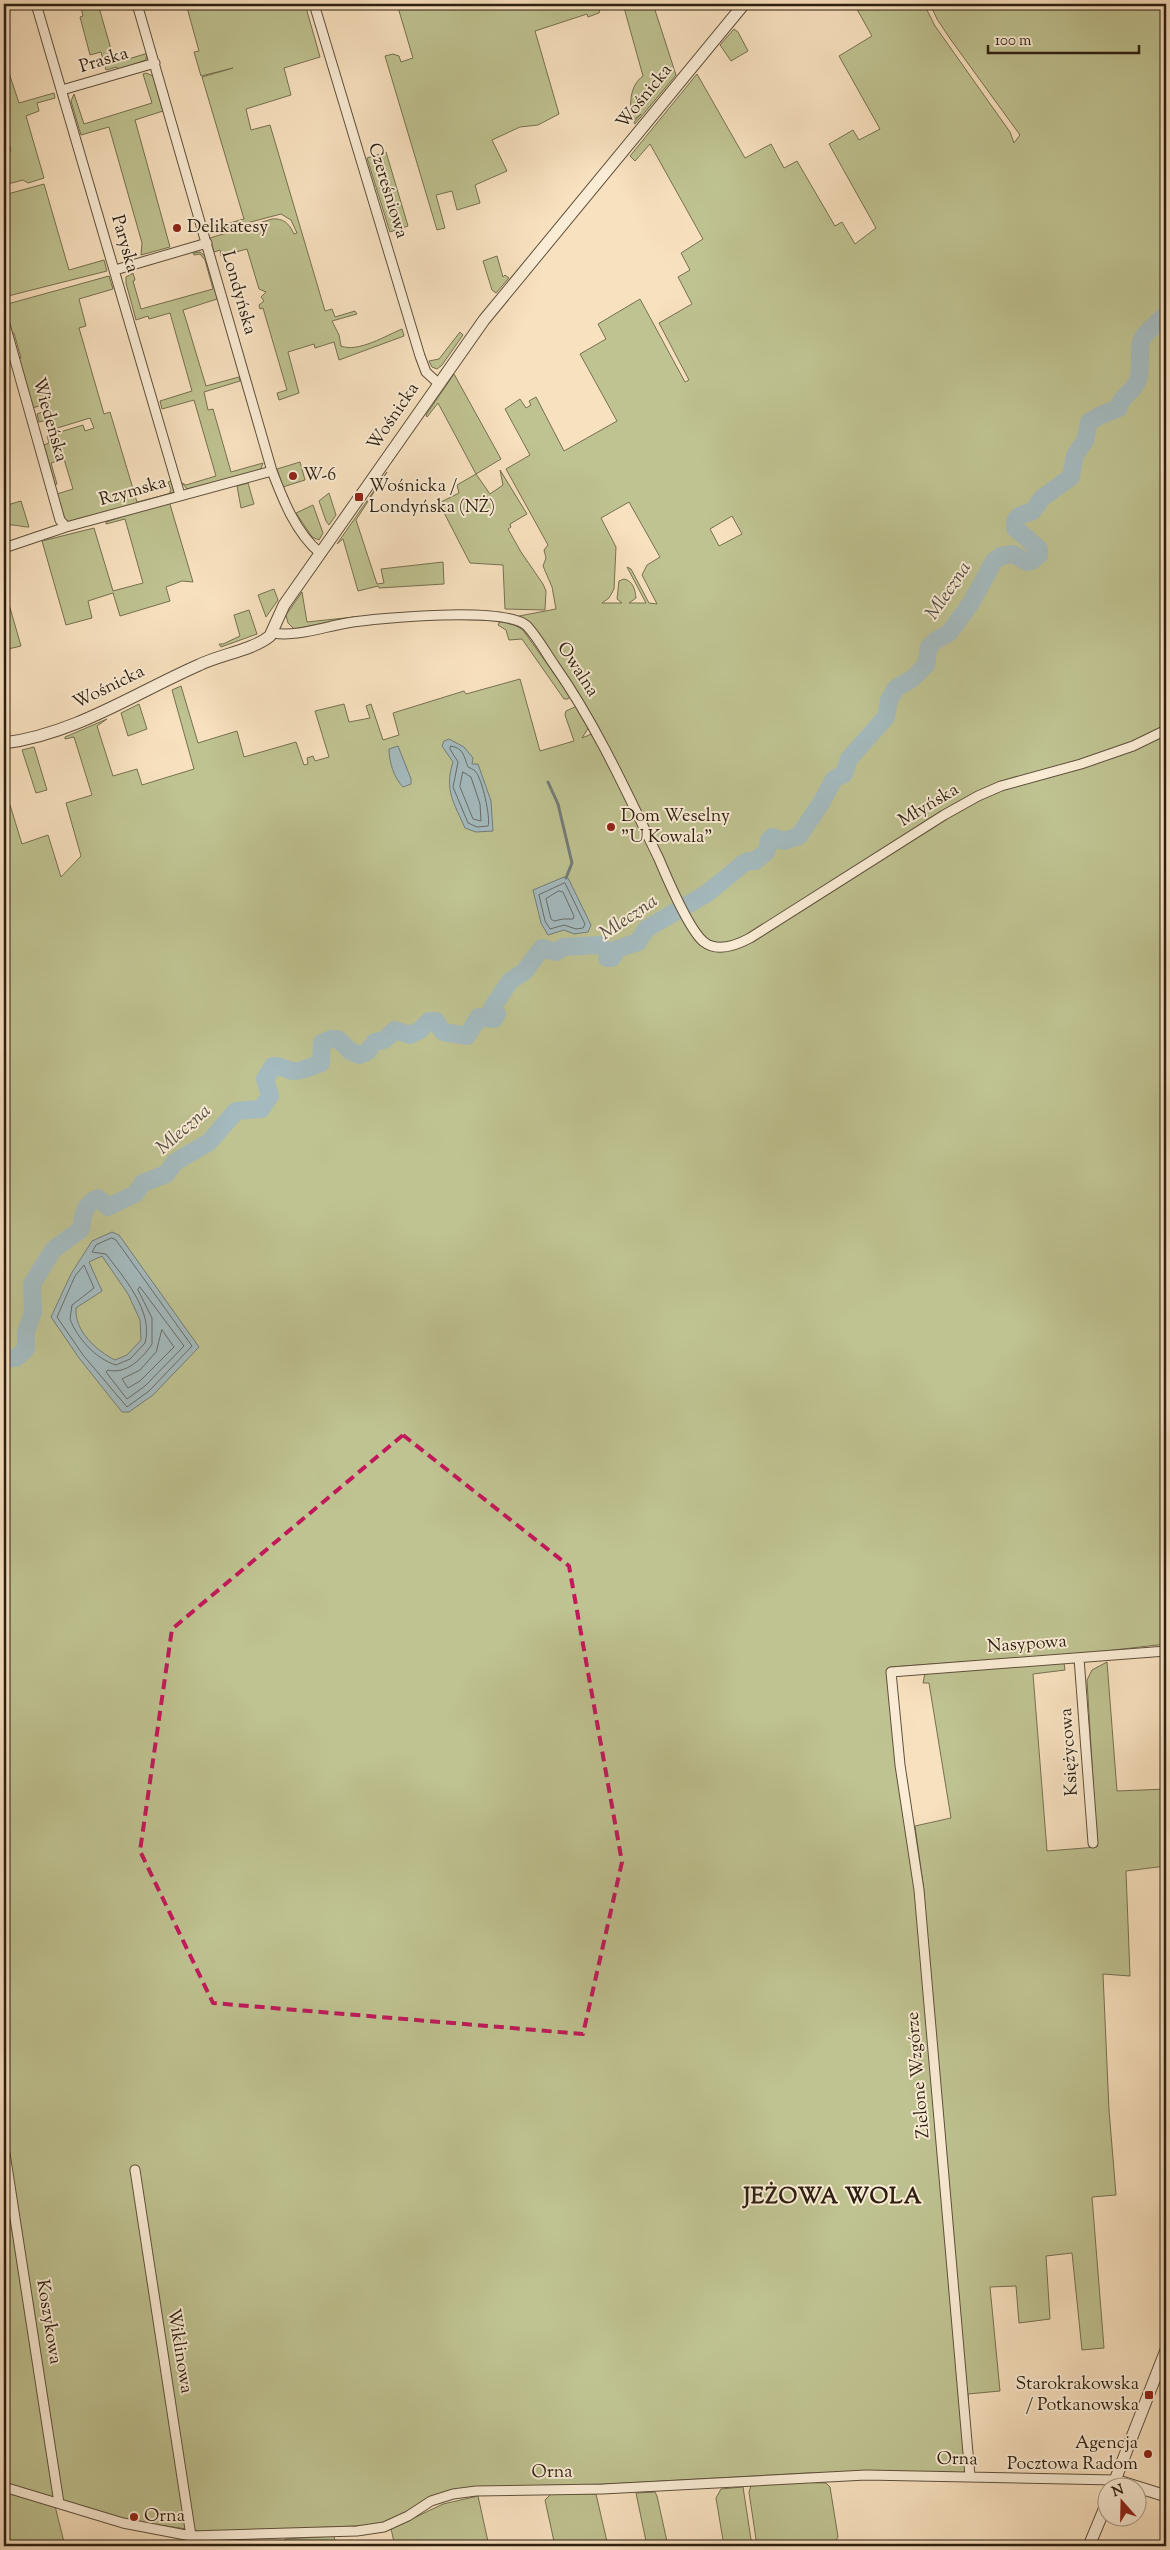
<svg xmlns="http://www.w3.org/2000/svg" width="1170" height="2550" viewBox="0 0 1170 2550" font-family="'Sorts Mill Goudy',serif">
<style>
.green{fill:#bfc291;stroke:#767051;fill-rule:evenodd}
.water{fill:#a4babe;stroke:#747c79;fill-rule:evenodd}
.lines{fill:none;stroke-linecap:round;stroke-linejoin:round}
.shore{stroke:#686c68;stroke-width:1}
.stream{stroke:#747c79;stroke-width:3}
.river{stroke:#a4babe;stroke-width:18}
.minor-casing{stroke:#5f503c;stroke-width:11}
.tertiary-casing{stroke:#5f503c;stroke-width:13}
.minor{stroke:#faecd5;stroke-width:9}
.tertiary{stroke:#faecd5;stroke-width:11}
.marked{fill:none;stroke:#c2185b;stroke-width:4;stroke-dasharray:10 6;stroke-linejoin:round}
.poi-dot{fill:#8f2418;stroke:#faecd5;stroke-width:2}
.labels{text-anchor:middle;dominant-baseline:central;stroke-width:4;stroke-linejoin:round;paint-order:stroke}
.street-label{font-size:18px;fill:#2c1f11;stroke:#faecd5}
.poi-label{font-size:18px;fill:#2c1f11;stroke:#faecd5;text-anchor:start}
.water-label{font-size:19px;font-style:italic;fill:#504e45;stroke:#faecd5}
.district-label{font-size:22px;font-weight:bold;letter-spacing:1px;fill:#2c1f11;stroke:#faecd5}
</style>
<rect width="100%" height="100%" fill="#f8e1bf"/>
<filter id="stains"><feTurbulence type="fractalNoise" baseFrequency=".004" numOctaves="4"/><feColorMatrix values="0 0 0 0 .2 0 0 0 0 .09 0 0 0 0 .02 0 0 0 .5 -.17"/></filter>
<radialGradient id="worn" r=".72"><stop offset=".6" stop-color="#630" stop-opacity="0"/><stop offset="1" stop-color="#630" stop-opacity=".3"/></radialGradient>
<path class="green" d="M 80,4 L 98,4 L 115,63 L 145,54 L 147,52 L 146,60 L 118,70 L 117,67 L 106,70 L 101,52 L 90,55 L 80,17 L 83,16 Z
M 186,4 L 305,4 L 320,57 L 284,68 L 291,95 L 246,109 L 251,130 L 270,125 L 325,311 L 332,309 L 335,317 L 355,311 L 357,314 L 332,321 L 339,335 L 341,346 C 358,353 387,335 402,329 L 404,336 L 339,360 L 334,342 L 315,348 L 314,344 L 288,352 L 299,393 L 279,400 L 277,393 L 287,390 L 263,308 L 260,309 L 259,305 L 264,301 L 261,297 L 266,292 L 259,289 L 247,249 L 221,256 L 220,250 L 214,252 L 210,238 L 272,219 C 283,218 289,223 294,234 L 297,233 L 291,220 L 281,214 L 209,233 L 208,229 L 244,219 L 202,77 L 233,68 L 201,76 L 194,52 L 199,51 Z
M 397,4 L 606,4 L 601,5 L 599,13 L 588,17 L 587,14 L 535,31 L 559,114 L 538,125 L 520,127 L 492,140 L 507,171 L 475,185 L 480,203 L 457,210 L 452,191 L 436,195 L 445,228 L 437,230 L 385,56 L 393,54 L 399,56 L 401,62 L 413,58 Z
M 623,4 L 653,4 L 676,75 L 635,124 L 634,122 L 641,114 L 633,121 C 629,106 629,86 643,76 Z
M 854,4 L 924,4 L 935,26 L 1010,132 L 1014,143 L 1020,135 L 951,40 L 937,19 L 930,4 L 1166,4 L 1166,1644 L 1088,1653 L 890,1667 L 889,1674 L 928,1958 L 924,1891 L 915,1826 L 951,1818 L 929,1683 L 923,1683 L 925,1673 L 1064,1663 L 1065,1670 L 1033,1674 L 1047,1851 L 1097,1847 L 1087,1680 L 1092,1670 L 1107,1662 L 1117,1791 L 1166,1789 L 1166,1866 L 1126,1871 L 1130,1976 L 1103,1974 L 1109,2110 L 1116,2195 L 1092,2197 L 1104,2348 L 1082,2350 L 1072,2253 L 1046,2256 L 1050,2319 L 1019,2323 L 1016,2286 L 990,2287 L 1000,2391 L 968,2394 L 972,2468 L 966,2468 L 963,2473 L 808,2473 L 608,2484 L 476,2487 L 416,2507 L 379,2525 L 207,2532 L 126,2520 L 4,2484 L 4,806 L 10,805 L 22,844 L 48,835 L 61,877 L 81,856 L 66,803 L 92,795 L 74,737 L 65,739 L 65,737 L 107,719 L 97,726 L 113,776 L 137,769 L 142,785 L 194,769 L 172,690 L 181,686 L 198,743 L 237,731 L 244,757 L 296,742 L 304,765 L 308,764 L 307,758 L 313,756 L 315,761 L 329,757 L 315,711 L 344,704 L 349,722 L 370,718 L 366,706 L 371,704 L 383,740 L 399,735 L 393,713 L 464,691 L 466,694 L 520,679 L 540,751 L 574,741 L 565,715 L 566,711 L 577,706 L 589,727 L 582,738 L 594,733 L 574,697 L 519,616 L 556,609 L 552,587 L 543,566 L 546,558 L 544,550 L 548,545 L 506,469 L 530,455 L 505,409 L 520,399 L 526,408 L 531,405 L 529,401 L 536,397 L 564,451 L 617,421 L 580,354 L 606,339 L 598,324 L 640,299 L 685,382 L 689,380 L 659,323 L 692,304 L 678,277 L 690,270 L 681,253 L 703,239 L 650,144 L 635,161 L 630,156 L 697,74 L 745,158 L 771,144 L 784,168 L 797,161 L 835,226 L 842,222 L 855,244 L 876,228 L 829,144 L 853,130 L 859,140 L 880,129 L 839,56 L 872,36 ZM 629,502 L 660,557 L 647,565 L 642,575 L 657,604 L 649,603 L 631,569 L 627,567 L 646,603 L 629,603 L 636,598 C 635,589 633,581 624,579 L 619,581 L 617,599 L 622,603 L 602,603 L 609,598 L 614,589 L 616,547 L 601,518 ZM 732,516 L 742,534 L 719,546 L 710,529 Z
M 734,29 L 738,32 L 748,51 L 731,61 L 720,45 Z
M 4,58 L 19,103 L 54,93 L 55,98 L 37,103 L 39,111 L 26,116 L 44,178 L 28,183 L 23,180 L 4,185 L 4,152 L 11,151 L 7,135 L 4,135 Z
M 146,73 L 153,76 L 163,111 L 135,120 L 170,247 L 141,255 L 142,243 L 109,127 L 81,135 L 71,101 L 74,94 L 84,124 L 152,103 L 143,74 Z
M 386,152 L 408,226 L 390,232 L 367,158 Z
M 44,184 L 69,270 L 104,260 L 107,271 L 4,297 L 4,195 Z
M 200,252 L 205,256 L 218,296 L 217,299 L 183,310 L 206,386 L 239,377 L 240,381 L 204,392 L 208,410 L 213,409 L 231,472 L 263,463 L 260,471 L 187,489 L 182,483 L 186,485 L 216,476 L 194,400 L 162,409 L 160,401 L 192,391 L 170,313 L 149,319 L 148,316 L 136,320 L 126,283 L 126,277 L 133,273 L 135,280 L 133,281 L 141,309 L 213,289 L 205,260 L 200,254 L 194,255 L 193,253 Z
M 497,256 L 503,277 L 505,275 L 509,278 L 496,293 L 492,290 L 483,261 Z
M 109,276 L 113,289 L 79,299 L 86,326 L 79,328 L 104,414 L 110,412 L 137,502 L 169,494 L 171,490 L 168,482 L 171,481 L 174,492 L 70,523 L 64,518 L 57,494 L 73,489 L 64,459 L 51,463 L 57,484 L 55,485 L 44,445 L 49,443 L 47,436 L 83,425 L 85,431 L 94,428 L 90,418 L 54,429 L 51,419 L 39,422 L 37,414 L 45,411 L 43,405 L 32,408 L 19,359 L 21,358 L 14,333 L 11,334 L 4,305 Z
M 460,332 L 463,335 L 442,365 L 437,369 L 432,367 L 429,361 L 439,359 Z
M 454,374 L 501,459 L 476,474 L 490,494 L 503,485 L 500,470 L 527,514 L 510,524 L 511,527 L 508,529 L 521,552 L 543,584 L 546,591 L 545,610 L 505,609 L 503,565 L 470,563 L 439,503 L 459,493 L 457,485 L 476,474 L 438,403 L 427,417 L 426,415 Z
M 300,462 L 305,480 L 283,487 L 277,469 Z
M 387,472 L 356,520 L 377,584 L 384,583 L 381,569 L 443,562 L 444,584 L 379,588 L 378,586 L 358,591 L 343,539 L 337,544 Z
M 248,483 L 254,504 L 241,508 L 237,486 Z
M 329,493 L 336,515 L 329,525 L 326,521 L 319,501 Z
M 21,501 L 29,527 C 20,527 12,523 4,526 L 4,506 Z
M 169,501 L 193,582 L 182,581 L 166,587 L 170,601 L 120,616 L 113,593 L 88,601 L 92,618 L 66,625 L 42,541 L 94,528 L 113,591 L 143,583 L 125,519 L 106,524 L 106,522 Z
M 313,505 L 323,533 L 319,540 L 312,537 L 296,513 Z
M 4,587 L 21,646 L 4,650 Z
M 274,589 L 278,600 L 266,617 L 258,595 Z
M 302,592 L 307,622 L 354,617 L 294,629 L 288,623 L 286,615 Z
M 249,610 L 257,634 L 221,647 L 219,644 L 223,644 L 240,636 L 234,615 Z
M 500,621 L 515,625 L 523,630 L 570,696 L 568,699 L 564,699 L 522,639 L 509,640 L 506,630 L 498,625 Z
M 139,704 L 147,729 L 128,736 L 121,713 Z
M 34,747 L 47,790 L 36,793 L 22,750 Z
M 791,2482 L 826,2483 L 830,2487 L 838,2537 L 832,2546 L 757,2546 L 749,2492 L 751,2486 Z
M 743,2487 L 752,2546 L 724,2546 L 716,2498 L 721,2489 Z
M 4,2492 L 55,2506 L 65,2546 L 4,2546 Z
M 655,2492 L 657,2496 L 668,2546 L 647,2546 L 636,2493 Z
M 552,2493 L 596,2494 L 608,2546 L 555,2546 L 545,2500 Z
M 478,2496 L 489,2546 L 395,2546 L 391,2529 L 443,2504 Z
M 334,2536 L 336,2546 L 286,2546 L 285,2539 Z"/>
<path class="water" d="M 449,739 L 464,747 L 473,758 L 472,764 L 478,764 L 491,801 L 493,831 L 476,832 L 465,828 C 454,803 444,790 453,762 L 442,746 L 444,741 Z
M 398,746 L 411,779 L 411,784 L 403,787 C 394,778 389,762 389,749 Z
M 564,877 L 568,878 L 571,884 L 591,925 L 588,932 L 574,934 L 564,930 L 548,935 L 541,923 L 533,890 Z
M 112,1232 L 119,1235 L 199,1347 L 153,1395 L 129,1412 L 122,1412 L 79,1358 L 51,1317 L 71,1274 L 92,1241 ZM 102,1256 L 128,1294 L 140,1320 L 141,1340 L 127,1355 L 115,1360 C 97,1351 74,1331 76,1308 L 102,1291 L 89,1262 Z"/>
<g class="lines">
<path class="shore" d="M 451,746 C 464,748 464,757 468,767 C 470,768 473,769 475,771 C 482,777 491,819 488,826 L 477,827 L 468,823 L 453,787 L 458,762 L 450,749 Z
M 463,772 L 471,777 L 480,804 L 481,821 L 473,819 L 460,787 Z
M 565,883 L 585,924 L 583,928 L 576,929 L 564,925 L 550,929 L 545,921 L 539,895 Z
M 559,891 L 563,892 L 574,916 L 573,919 L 563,919 L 554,921 L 551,919 L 546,899 Z
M 112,1238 L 116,1240 L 192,1346 L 149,1391 L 127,1407 L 83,1355 L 57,1317 L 75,1276 L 84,1265 L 94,1288 L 72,1305 L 70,1319 C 77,1338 96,1359 116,1365 L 130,1359 L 145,1343 C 154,1311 123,1277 106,1254 L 92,1252 L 96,1245 Z
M 140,1287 L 184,1346 L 145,1386 L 127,1399 L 106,1372 L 108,1370 C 126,1375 143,1358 152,1344 L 152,1318 L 138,1290 Z
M 162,1330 L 174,1347 L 140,1381 L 128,1388 L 122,1379 L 140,1370 L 156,1352 Z"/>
<path class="stream" d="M 548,782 L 558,804 L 572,863 L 566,878"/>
<path class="river" d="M 4,1363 L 8,1358 L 16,1358 L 26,1349 L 26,1332 L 33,1312 L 32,1284 L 53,1250 L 81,1229 C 83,1215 84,1204 98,1198 L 108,1207 L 135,1194 L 143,1183 L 166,1174 L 175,1162 L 209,1142 L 236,1111 L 261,1109 L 270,1096 L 265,1079 L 273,1066 C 281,1065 285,1070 293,1071 C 302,1072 313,1066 321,1063 L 322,1043 L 331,1039 L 338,1039 L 350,1051 L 359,1055 L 367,1052 L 375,1042 L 384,1040 L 395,1030 L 410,1035 L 420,1030 L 429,1021 L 436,1021 L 443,1032 L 467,1036 L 479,1017 L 494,1019 L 497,1014 L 492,1008 L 510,981 L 524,972 L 542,948 L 556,952 L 563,947 L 600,945 L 607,951 L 607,958 L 612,958 L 617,949 L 638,942 L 646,929 L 706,894 L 743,864 L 748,861 L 755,861 L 767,851 L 769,840 L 772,837 L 784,841 L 799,836 L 821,803 L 834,779 L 844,774 L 849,759 L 886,717 L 889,700 L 896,688 L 912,679 L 926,665 L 929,647 L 936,640 L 949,633 L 971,603 L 994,561 L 1001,556 L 1013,554 L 1027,562 L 1032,561 L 1039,555 L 1039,549 L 1015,528 C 1013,514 1024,515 1033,511 L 1042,498 L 1071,477 L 1075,455 L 1085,441 L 1089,422 L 1101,415 L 1119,408 C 1120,396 1134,392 1138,380 C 1142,368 1138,345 1142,339 C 1147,330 1159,322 1166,314"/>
<g class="minor-casing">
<path id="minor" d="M 36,4 L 180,495
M 137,4 L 272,471 C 283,500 296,533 320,553
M 314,4 L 420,356 L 426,372 L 438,383
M 62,90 L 155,63
M 115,270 L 207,243
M 4,321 L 60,520 L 66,527
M 4,548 L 66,527 L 272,471
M 273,633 C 297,637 323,627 347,623 C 378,618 507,606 527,626 C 538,638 546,653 555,666 C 597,726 627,793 659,859 C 667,878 690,931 704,942 C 718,953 737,945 750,938 L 944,815 L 978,796 L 1001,786 L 1081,764 L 1133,746 L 1166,730
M 1079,1658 L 1093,1843
M 4,2147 L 59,2503
M 135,2170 L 191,2536
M 970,2476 L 919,1890 L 900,1765 L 891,1672 L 1166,1651
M 4,2487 L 123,2523 L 191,2536 L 357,2531 L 384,2527 L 408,2516 L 431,2501 L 453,2494 L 476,2491 L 603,2489 L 866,2475 L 1115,2480"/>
</g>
<g class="tertiary-casing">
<path id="tertiary" d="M 4,743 C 75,734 135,693 199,665 C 219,655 253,650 270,636 L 284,605 L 484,320 L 744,4
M 1115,2480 L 1166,2496
M 1112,2488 L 1166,2350
M 1089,2546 L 1108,2500"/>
</g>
<use href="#minor" class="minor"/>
<use href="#tertiary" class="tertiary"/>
</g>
<path class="marked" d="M 403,1435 L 569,1566 L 622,1862 L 583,2034 L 213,2003 L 140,1851 L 172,1629 Z"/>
<g class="poi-dot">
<circle cx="177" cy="228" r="5"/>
<circle cx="293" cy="476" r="5"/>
<rect x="354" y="492" width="10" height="10" rx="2.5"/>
<circle cx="611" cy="827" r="5"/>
<rect x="1144" y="2390" width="10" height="10" rx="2.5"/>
<circle cx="1148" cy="2454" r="5"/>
<circle cx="134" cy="2517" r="5"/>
</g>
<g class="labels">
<g class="street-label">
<text transform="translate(104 61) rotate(-17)">Praska</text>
<text transform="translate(645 97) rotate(-51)">Wośnicka</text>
<text transform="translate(387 191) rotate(73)">Czereśniowa</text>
<text transform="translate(124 244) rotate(74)">Paryska</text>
<text transform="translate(238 293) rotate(74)">Londyńska</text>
<text transform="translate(394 417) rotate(-56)">Wośnicka</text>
<text transform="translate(49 420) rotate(74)">Wiedeńska</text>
<text transform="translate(133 492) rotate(-16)">Rzymska</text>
<text transform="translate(577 670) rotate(57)">Owalna</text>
<text transform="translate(109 688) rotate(-26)">Wośnicka</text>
<text transform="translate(929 806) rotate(-31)">Młyńska</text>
<text transform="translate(1027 1645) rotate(-4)">Nasypowa</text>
<text transform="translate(1070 1752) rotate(-94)">Księżycowa</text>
<text transform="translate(919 2075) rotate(-95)">Zielone Wzgórze</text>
<text transform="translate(48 2322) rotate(81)">Koszykowa</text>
<text transform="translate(179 2351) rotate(81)">Wiklinowa</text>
<text transform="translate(957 2460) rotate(1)">Orna</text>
<text transform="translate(552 2473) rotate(-1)">Orna</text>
</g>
<g class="poi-label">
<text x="187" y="228">Delikatesy</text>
<text x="303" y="476">W-6</text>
<text x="369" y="487">Wośnicka /<tspan x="369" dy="21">Londyńska (NŻ)</tspan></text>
<text x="621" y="817">Dom Weselny<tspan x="621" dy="21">"U Kowala"</tspan></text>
<text x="1139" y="2385" text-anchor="end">Starokrakowska<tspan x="1139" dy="21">/ Potkanowska</tspan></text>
<text x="1138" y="2444" text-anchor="end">Agencja<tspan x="1138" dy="21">Pocztowa Radom</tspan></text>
<text x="144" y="2517">Orna</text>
</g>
<g class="water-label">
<text transform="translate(949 591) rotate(-56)">Mleczna</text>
<text transform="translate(629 918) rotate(-34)">Mleczna</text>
<text transform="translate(184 1130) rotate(-41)">Mleczna</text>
</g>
<g class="district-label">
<text x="833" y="2198">JEŻOWA WOLA</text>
</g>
</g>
<rect width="1170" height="2550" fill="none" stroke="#f8e1bf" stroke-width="20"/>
<rect x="5" y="5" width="1160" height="2540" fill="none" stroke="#2c1f11" stroke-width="2.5"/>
<rect x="10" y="10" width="1150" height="2530" fill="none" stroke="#2c1f11"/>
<g transform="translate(1122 2502) rotate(340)"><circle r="24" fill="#faecd5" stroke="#a89a87"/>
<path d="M0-4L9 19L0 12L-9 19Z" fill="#8f2418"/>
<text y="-8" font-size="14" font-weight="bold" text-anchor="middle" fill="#2c1f11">N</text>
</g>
<path d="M988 45v8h151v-8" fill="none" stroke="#2c1f11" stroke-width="2.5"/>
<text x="995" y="45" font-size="15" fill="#2c1f11" stroke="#faecd5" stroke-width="4" paint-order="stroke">100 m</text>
<rect width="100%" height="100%" filter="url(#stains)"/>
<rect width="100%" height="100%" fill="url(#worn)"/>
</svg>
